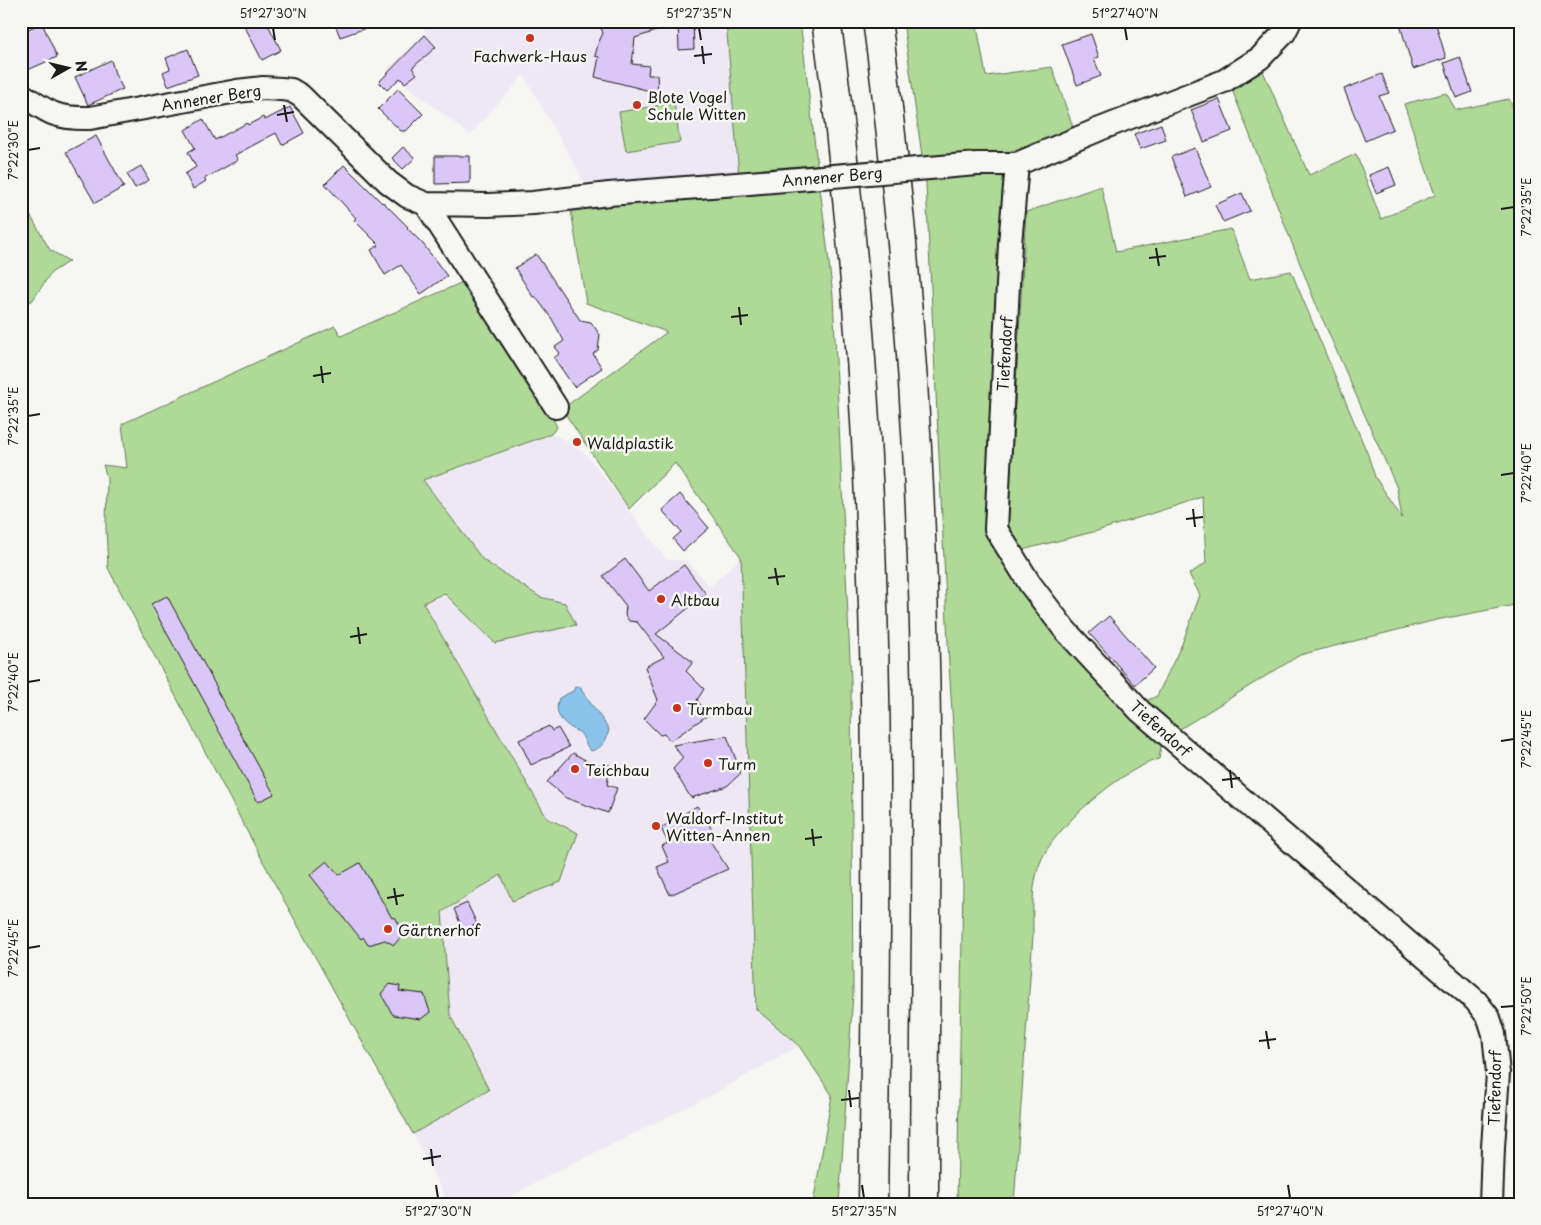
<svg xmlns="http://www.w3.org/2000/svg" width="1541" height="1225" viewBox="0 0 1541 1225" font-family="'Playpen Sans',sans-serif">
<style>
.built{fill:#eee8f4}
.green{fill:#afd996;stroke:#667a59}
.water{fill:#8ac3e9;stroke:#5e8097}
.building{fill:#dac7f8;stroke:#1c1c1c}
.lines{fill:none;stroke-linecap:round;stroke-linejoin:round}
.minor-casing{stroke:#1c1c1c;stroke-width:26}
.highway-casing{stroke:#1c1c1c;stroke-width:31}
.minor{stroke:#f6f6f2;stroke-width:22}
.highway{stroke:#f6f6f2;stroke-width:28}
.minor-bridge-casing{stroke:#1c1c1c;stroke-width:26;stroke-linecap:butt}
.minor-bridge{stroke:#f6f6f2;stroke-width:22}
.ticks{fill:none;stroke:#1c1c1c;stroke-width:2}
.poi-dot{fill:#c8321e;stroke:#f6f6f2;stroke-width:2}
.labels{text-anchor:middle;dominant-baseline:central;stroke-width:5;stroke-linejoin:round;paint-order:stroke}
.poi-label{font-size:15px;fill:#1c1c1c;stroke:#f6f6f2;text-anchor:start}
.street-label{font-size:15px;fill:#1c1c1c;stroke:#f6f6f2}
.neatline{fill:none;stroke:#1c1c1c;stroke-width:2}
.ticks-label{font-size:12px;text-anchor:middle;fill:#1c1c1c}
</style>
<rect width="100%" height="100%" fill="#f6f6f2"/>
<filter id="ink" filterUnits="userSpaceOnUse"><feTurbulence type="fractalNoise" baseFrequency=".02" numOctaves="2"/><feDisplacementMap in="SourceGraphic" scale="10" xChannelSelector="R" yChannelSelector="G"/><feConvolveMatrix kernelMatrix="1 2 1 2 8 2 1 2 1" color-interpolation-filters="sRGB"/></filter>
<g filter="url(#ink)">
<path class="built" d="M 416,21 L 726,21 L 739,176 L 588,189 L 524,75 L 470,135 L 387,70 L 426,32 Z
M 551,434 L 564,439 L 587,455 L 667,560 L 686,560 L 710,587 L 741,557 L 756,1009 L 798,1046 L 710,1096 L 545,1177 L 498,1204 L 449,1204 L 413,1134 L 489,1090 L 450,1015 L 442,912 L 501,874 L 547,818 L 423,603 L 444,593 L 495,643 L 576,625 L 565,603 L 540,597 L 483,560 L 423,480 Z"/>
<path class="green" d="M 726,21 L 800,21 L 833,296 L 851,681 L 853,993 L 839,1204 L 813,1204 L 832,1095 L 799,1046 L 756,1009 L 741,557 L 675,463 L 629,509 L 562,409 L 667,332 L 586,303 L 570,204 L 739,176 Z
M 903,21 L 976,21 L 986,76 L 1052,67 L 1074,130 L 1008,152 L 994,538 L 1126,710 L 1157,696 L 1182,644 L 1200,595 L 1189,574 L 1206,563 L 1203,497 L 1097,531 L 1014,552 L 1008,522 L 1026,212 L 1101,186 L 1116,252 L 1231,229 L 1250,279 L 1291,271 L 1368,455 L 1375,477 L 1402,518 L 1397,488 L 1315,302 L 1233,92 L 1238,82 L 1262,69 L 1309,175 L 1356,154 L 1381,219 L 1435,195 L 1404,104 L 1446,93 L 1456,110 L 1509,99 L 1520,121 L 1520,604 L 1436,620 L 1300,655 L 1162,740 L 1159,759 C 1123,768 1053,828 1040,863 C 1031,886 1033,910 1033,935 L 1014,1204 L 957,1204 L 963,885 L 949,664 L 926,184 Z
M 674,103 L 680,142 L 626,151 L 619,112 Z
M 21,199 L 50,250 L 69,261 L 51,273 L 32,301 L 21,305 Z
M 465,281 L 549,410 L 557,427 L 551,434 L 423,480 L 483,560 L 540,597 L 565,603 L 576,625 L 495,643 L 444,593 L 423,603 L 547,818 L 578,833 L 561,882 L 512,901 L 501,875 L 442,912 L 450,1015 L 489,1090 L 413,1134 L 275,884 L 108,568 L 106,527 L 107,478 L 103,465 L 127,468 L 122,424 L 335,326 L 341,336 Z"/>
<path class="water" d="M 575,687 L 581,687 L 582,691 L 609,729 C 607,740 603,748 591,751 C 585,745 584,737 580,733 C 578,731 575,731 573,729 C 560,721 554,713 559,698 L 573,691 Z"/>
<path class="building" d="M 242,21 L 266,21 L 281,50 L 262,60 Z
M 334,21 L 378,21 L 378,24 L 340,37 Z
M 598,21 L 677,21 L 677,24 L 635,38 L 632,64 L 649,66 L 648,75 L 657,75 L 658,93 L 595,77 L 599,57 L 595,56 L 598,44 L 603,33 Z
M 678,21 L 693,21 L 694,49 L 679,50 Z
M 1399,21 L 1435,21 L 1446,58 L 1413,69 Z
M 42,23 L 57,57 L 21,73 L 21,32 Z
M 1091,34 L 1099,57 L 1094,59 L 1101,76 L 1077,85 L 1062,44 Z
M 425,35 L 436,47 L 412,68 L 417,74 L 405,83 L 400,78 L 387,90 L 379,82 Z
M 188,49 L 198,75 L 168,86 L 163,72 L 170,69 L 166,58 Z
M 1460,57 L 1472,92 L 1456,98 L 1444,63 Z
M 111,60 L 115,74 L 123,89 L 88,105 L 75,77 Z
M 1382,74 L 1389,93 L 1379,96 L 1393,129 L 1365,141 L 1344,89 Z
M 398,89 L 423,114 L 406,131 L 401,131 L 378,109 Z
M 1219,99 L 1232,131 L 1204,142 L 1191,110 Z
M 290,107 L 304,133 L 282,145 L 276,133 L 235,155 L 238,160 L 204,179 L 206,181 L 193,189 L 185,174 L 196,167 L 188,152 L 195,148 L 185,130 L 203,119 L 215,140 L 247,123 L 248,125 L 263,117 L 265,120 Z
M 1161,124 L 1166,140 L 1140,149 L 1134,134 Z
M 96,136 L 124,187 L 95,203 L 66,152 Z
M 403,147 L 415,158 L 403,169 L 392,158 Z
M 1195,148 L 1211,187 L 1187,197 L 1171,157 Z
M 435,156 L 470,156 L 470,183 L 435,184 Z
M 344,165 L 382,203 L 383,202 L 408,227 L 407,228 L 423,244 L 447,276 L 421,294 L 401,265 L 385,275 L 371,250 L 379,245 L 354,220 L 356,218 L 325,184 Z
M 141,166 L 149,180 L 135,188 L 127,174 Z
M 1389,167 L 1396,185 L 1376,193 L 1369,175 Z
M 1242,193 L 1250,211 L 1223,222 L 1215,205 Z
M 536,254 L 580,320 L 591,322 L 600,335 L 598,350 L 593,354 L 602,368 L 574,387 L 554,358 L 560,353 L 555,347 L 564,341 L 552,319 L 535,296 L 533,297 L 515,268 Z
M 680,494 L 709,528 L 683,551 L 673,539 L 681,532 L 662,510 Z
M 625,559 L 649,591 L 684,565 L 706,594 L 656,634 L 693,662 L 686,671 L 704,689 L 697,700 L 708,715 L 670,741 L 664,734 L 660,735 L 644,719 L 658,700 L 645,667 L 664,657 L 637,622 L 629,621 L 625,615 L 626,606 L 603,576 Z
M 167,596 L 217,688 L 216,689 L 274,794 L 258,802 L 208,711 L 209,710 L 151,604 Z
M 1109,616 L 1154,668 L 1135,685 L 1089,633 Z
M 549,726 L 552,731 L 558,728 L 569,747 L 531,765 L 519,740 Z
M 727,736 L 741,773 L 727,786 L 691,798 L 673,769 L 683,758 L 673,745 Z
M 573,753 L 587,761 L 598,765 L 610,765 L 607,785 L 617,788 L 608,813 L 566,798 L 547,782 Z
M 697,806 L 713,831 L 707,836 L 728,869 L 670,895 L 657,867 L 669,862 L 662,846 L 668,843 L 661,828 Z
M 327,861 L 339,875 L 360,863 L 392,918 L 395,917 L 404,933 L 394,945 L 385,940 L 368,945 L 363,937 L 361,939 L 310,875 Z
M 467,903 L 477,924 L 463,930 L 454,909 Z
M 389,984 L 400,986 L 399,991 L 424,994 L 430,1012 L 421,1019 L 393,1015 L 381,994 Z"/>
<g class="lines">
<g class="minor-casing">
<path id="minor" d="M 21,94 C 49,113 56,119 90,118 L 237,91 L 263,88 L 281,89 L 291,90 L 301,96 L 388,182 L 407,196 L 426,204 L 488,205 L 533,203 L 609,194 L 749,183
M 977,164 L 1017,164 L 1100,129 L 1224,81 L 1260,58 L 1284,33 L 1290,21
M 1017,164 L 1010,244 L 996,529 L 1030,584 L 1065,630 L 1140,711 L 1476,1001 L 1489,1018 L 1494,1034 L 1498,1073 L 1493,1147 L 1491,1204
M 426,204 L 556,407"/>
</g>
<g class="highway-casing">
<path id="highway" d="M 826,21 C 837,90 843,159 850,228 C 882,552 878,878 873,1204
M 877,21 C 887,88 893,155 900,222 C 914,368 922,515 925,662 C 929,843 924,1023 924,1204"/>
</g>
<use href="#minor" class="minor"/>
<use href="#highway" class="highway"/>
<g class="minor-bridge-casing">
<path id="minor-bridge" d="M 749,183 L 977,164"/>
</g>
<use href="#minor-bridge" class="minor-bridge"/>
</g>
</g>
<path class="ticks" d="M 273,28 L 275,40M 699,28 L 701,40M 1125,28 L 1127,40M 702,46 L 704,64M 694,56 L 712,54M 284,105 L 287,122M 277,115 L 294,112M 28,150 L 40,148M 1501,209 L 1514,207M 1156,248 L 1159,266M 1149,258 L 1166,256M 739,307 L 741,325M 731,317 L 748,315M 321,366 L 323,383M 313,376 L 331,373M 28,416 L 40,414M 1501,475 L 1514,473M 1193,509 L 1195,527M 1186,519 L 1203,517M 775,568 L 778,585M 768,578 L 785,576M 358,627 L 360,644M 350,637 L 367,634M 28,682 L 40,680M 1501,741 L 1514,739M 1230,770 L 1232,788M 1222,780 L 1240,778M 812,829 L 814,846M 805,839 L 822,837M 394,888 L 397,905M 387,898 L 404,895M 28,948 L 40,946M 1501,1007 L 1514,1006M 1266,1031 L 1269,1049M 1259,1041 L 1276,1039M 849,1090 L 851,1107M 841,1100 L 859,1098M 431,1149 L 433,1166M 423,1159 L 441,1156M 436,1185 L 438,1198M 862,1185 L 864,1198M 1288,1185 L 1290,1198"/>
<g class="poi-dot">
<circle cx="530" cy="38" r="5"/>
<circle cx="637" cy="105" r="5"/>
<circle cx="577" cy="442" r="5"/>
<circle cx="661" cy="599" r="5"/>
<circle cx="677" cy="708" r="5"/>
<circle cx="708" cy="763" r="5"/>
<circle cx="575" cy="769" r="5"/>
<circle cx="656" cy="826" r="5"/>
<circle cx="388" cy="929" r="5"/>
</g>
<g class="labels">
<g class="poi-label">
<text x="530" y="55" text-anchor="middle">Fachwerk-Haus</text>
<text x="647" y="96">Blote Vogel<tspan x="647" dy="17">Schule Witten</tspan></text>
<text x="587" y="442">Waldplastik</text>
<text x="671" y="599">Altbau</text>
<text x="687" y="708">Turmbau</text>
<text x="718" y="763">Turm</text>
<text x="585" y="769">Teichbau</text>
<text x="666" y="817">Waldorf-Institut<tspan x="666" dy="17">Witten-Annen</tspan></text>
<text x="398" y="929">Gärtnerhof</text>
</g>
<g class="street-label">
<text transform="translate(211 97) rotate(-9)">Annener Berg</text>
<text transform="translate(832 176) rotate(-5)">Annener Berg</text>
<text transform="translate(1004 354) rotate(-87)">Tiefendorf</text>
<text transform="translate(1161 728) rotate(42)">Tiefendorf</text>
<text transform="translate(1494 1088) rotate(-89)">Tiefendorf</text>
</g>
</g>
<rect width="1541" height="1225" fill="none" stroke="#f6f6f2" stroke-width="55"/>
<g transform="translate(68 68) rotate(82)" stroke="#f6f6f2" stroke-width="4" paint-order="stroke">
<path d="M0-4L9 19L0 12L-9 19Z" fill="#1c1c1c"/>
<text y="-8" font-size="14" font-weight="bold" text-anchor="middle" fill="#1c1c1c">N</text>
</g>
<rect x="28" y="28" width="1486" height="1170" class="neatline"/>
<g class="ticks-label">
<text x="273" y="18">51°27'30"N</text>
<text x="699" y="18">51°27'35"N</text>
<text x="1125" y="18">51°27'40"N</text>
<text transform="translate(14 150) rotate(-90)" y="4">7°22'30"E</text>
<text transform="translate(1527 207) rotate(-90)" y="4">7°22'35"E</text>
<text transform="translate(14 416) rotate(-90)" y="4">7°22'35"E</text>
<text transform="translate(1527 473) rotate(-90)" y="4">7°22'40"E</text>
<text transform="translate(14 682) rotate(-90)" y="4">7°22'40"E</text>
<text transform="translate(1527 739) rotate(-90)" y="4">7°22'45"E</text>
<text transform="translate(14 948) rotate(-90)" y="4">7°22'45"E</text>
<text transform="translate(1527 1006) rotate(-90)" y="4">7°22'50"E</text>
<text x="438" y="1216">51°27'30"N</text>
<text x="864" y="1216">51°27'35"N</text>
<text x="1290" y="1216">51°27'40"N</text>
</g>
</svg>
